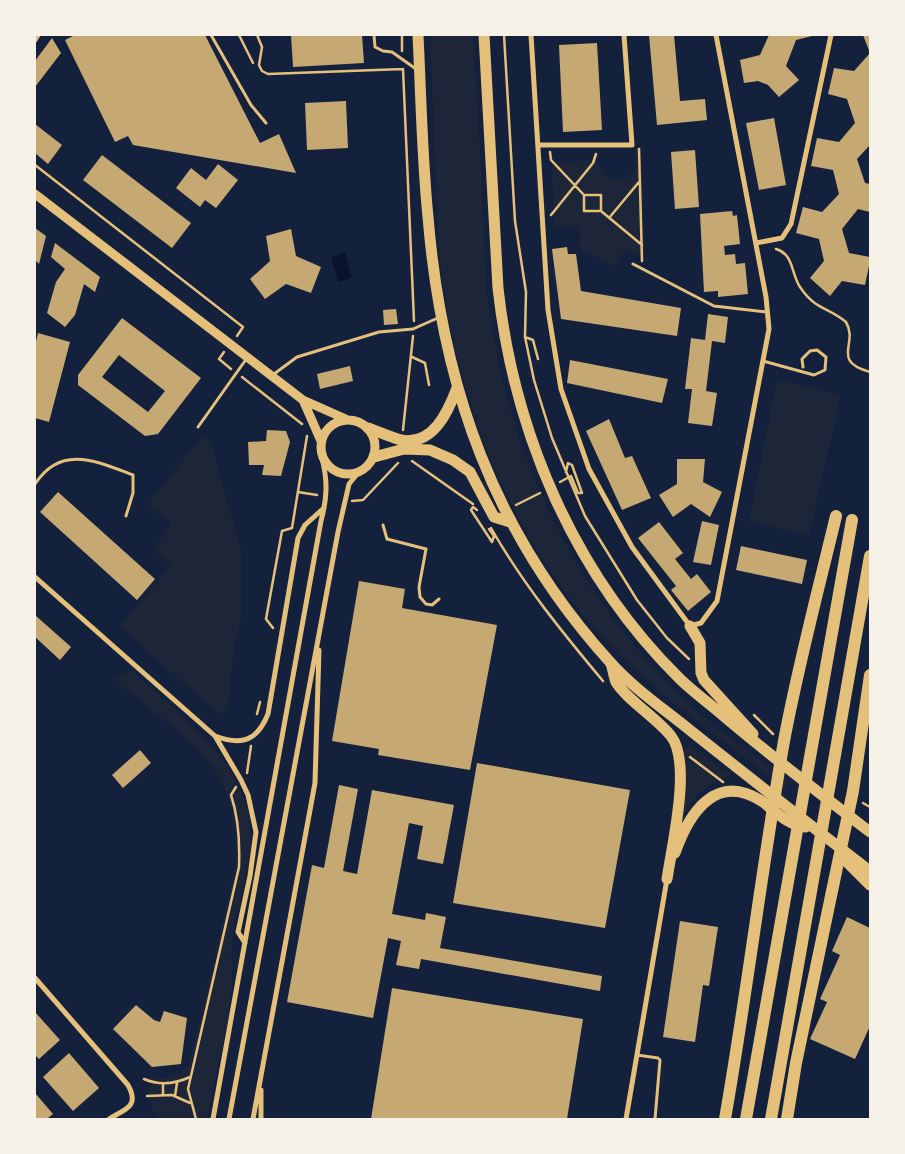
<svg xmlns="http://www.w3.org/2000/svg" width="905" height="1154" viewBox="0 0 905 1154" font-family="'Alegreya Sans',sans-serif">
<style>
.green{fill:#1d2539}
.water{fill:#0b132b}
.building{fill:#c6a872;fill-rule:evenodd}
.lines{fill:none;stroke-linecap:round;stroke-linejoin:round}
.path{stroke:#e5c07b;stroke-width:2.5}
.service{stroke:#e5c07b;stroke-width:3}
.minor{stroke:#e5c07b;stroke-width:5}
.tertiary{stroke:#e5c07b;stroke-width:9}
.trunk{stroke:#e5c07b;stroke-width:11}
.motorway{stroke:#e5c07b;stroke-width:12}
</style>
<rect width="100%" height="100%" fill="#14213d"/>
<path class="green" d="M 430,35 L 473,35 C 477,93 480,152 483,210 C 485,240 484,271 488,300 C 508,456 575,597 691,705 C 721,733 757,756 789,781 L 785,789 C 733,748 678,710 629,664 C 524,566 461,419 442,278 C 438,246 437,213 436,181 C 434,132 432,84 430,35 Z
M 636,147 L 642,147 L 644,255 L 625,249 L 616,266 L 580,248 L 579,226 L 554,227 L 552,162 L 598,160 L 602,174 C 612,184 631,182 635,167 C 637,161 636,153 636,147 Z
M 777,380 L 841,395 L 809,536 L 749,521 Z
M 203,436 L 211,443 L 241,550 L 241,620 L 234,648 L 227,711 L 219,714 L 119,626 L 171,566 L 154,550 L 171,522 L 149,506 L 153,497 Z
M 131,670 C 172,708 222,743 243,797 C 263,844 237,895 232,943 C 230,956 233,971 232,984 C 228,1028 215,1075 207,1119 L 160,1119 L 152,1109 L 148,1077 C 167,1079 178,1079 190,1063 L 236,865 C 238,832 233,793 212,766 C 185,733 146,707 114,679 Z
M 689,745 L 732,775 C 702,786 691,798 678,827 L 685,776 L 685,748 Z"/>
<path class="water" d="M 345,252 L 352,278 L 338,282 L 331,257 Z"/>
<path class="building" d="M 75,35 L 205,35 L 260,143 L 279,134 L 296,173 L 133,145 L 128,136 L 115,142 L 65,40 Z
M 291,35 L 362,35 L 364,63 L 293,67 Z
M 649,35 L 674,35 L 680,101 L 705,99 L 707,120 L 657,125 Z
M 769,35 L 816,35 L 796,40 L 786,66 L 799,80 L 779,97 L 768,85 L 758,81 L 744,83 L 740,60 L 760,55 Z
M 863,35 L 870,35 L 870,145 L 857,159 L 865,183 L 870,184 L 870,212 L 858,209 L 842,229 L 849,253 L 870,257 L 870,261 L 865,285 L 842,281 L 830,296 L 810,278 L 824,261 L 819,239 L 796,233 L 803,207 L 822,212 L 839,194 L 833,170 L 811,166 L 817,138 L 839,142 L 855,123 L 847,99 L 828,94 L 834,68 L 854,71 L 870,53 Z
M 52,38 L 61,53 L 35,87 L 35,61 Z
M 597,43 L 602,130 L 563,132 L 559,45 Z
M 346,101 L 348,148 L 307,150 L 305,103 Z
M 774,118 L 786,185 L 759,190 L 746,123 Z
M 35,124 L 62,145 L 48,164 L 35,153 Z
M 695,150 L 699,207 L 675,209 L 671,152 Z
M 102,155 L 191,223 L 172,248 L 83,180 Z
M 218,164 L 238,180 L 216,208 L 205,200 L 200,207 L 176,188 L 191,168 L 206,180 Z
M 732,211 L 733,216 L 737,215 L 740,244 L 724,246 L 725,255 L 735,254 L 736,264 L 745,263 L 748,294 L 718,297 L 718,291 L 704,292 L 700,214 Z
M 35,228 L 46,236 L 39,264 L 35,260 Z
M 291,229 L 296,256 L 321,267 L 311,293 L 286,284 L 265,299 L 250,279 L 270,261 L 266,236 Z
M 55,243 L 100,277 L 95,292 L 84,284 L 75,315 L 65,327 L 47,313 L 56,282 L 65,269 L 51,257 Z
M 567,247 L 568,254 L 576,254 L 581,291 L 681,308 L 677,336 L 561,319 L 552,249 Z
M 396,309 L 398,324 L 384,325 L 383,310 Z
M 708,314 L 728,317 L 725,343 L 712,341 L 706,391 L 717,393 L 712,426 L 688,423 L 692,389 L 685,389 L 691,338 L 705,340 Z
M 122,318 L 201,378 L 158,434 L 145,436 L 78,385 L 78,375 ZM 119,355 L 165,391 L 148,412 L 102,377 Z
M 38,333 L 70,342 L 49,422 L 35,418 L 35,346 Z
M 570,360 L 668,379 L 662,403 L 567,383 Z
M 350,366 L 353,381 L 320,389 L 317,374 Z
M 609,419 L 625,458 L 632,456 L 651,498 L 622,510 L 586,431 Z
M 267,430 L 286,431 L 290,442 L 281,476 L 262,475 L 264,465 L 249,465 L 248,442 L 266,441 Z
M 677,459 L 705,459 L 703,482 L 722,492 L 710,517 L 691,504 L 673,517 L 659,495 L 677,484 Z
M 58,492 L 155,579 L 137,600 L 40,512 Z
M 702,521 L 719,525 L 711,565 L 693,562 Z
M 659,522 L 683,553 L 675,559 L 691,579 L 697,574 L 711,592 L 688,611 L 671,590 L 676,586 L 638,538 Z
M 741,546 L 807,560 L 802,584 L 736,570 Z
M 359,581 L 405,589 L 402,608 L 497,625 L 470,770 L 378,755 L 379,749 L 332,741 Z
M 35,615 L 71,647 L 60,660 L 35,637 Z
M 140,750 L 151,763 L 123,788 L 112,775 Z
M 477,763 L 630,790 L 605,928 L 453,903 Z
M 339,785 L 358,789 L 343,871 L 357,874 L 372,790 L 454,805 L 443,864 L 417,859 L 423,826 L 409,823 L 392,914 L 425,920 L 426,913 L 446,917 L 440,948 L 602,976 L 600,991 L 421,959 L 419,969 L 396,965 L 401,941 L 388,938 L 373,1018 L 287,1002 L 312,865 L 324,868 Z
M 847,917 L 870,928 L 870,1026 L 855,1059 L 810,1039 L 827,1002 L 820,999 L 840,955 L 832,951 Z
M 680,921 L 718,927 L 709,986 L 703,985 L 695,1042 L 663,1037 Z
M 392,988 L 583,1019 L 567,1119 L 371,1119 Z
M 136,1005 L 154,1020 L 160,1022 L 164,1011 L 187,1018 L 181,1064 L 152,1067 L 113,1029 Z
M 35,1012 L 60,1040 L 39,1059 L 35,1055 Z
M 69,1053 L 99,1088 L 73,1111 L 43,1077 Z
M 35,1093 L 53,1114 L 47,1119 L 35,1119 Z"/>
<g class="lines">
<path class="path" d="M 239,35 L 253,63
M 257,35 L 262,47 L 259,65 L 262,71 L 268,74 L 403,69
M 402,35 L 402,51
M 504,35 L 515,221 L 526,292 L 525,337 L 534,380 L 552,438 L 585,516 L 637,600 L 667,638 L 689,659
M 403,69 L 414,321
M 639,149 L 642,261
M 550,152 L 551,160 L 584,195
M 35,165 L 243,327 L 237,336
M 584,195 L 601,195 L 601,211 L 584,211 Z
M 601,211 L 642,245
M 551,215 L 593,163 L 596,154
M 609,218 L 639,182
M 776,249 C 794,254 791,274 800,287 C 816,311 829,307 846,322 C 859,344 830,361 870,372
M 525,337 L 533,340 L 538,359
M 224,352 L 219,359 L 231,369
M 412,357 L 425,363 L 429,385
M 242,377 L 302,424
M 403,430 L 413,336
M 412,461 L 473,504
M 560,482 L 571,476 L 578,493 L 582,493 L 572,465 L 568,463 L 566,472
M 298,492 L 317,495
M 352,501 L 363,500 L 398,463
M 516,505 L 540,493
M 477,510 L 473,507 L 471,510 L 492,542 L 494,536 L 489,529
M 491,528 C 523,584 562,632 603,681
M 273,628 L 266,619 L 282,531 L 292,528 L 307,436
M 257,714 L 260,702
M 754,715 L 773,734
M 690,757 L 723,782
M 247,773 L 251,746
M 863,803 L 870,807
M 144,1079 C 160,1086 175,1084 190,1077
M 163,1084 L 163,1094
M 147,1096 L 172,1095 L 190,1103
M 175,1096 L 177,1083
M 196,1119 L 188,1089 L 239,867 C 240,842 239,819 231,795 L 236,787"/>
<path class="service" d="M 211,35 L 251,105 L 266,123
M 374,35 L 375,47 L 383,51 L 392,52 L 416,69
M 633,264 L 714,306 L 767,312
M 763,361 L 814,375 L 825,370 L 826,357 L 817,350 L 810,351 L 802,359 L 803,367
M 274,374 L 297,357 L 379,332 L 413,329 L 440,317
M 198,427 L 247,358
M 35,484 C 61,444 96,461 133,475 L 133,493 L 126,516
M 383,525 L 387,539 L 426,549 L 419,587 L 420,597 L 426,604 L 432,605 L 439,599
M 637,1055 L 658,1058 L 660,1060 L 655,1119"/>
<path class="minor" d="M 531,35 L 548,310 L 561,389 L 589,469 L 632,547 L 690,626 L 701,623 L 717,601 L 769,329 L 766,297 L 716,35
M 35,40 L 38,35
M 538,145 L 632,145 L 624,35
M 756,243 L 782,238 L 791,224 L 831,35
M 35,577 L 215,736 L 241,780 L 248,795 L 256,832 L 250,876 L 238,932 L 245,943
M 215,736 C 242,746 257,741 268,714 L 298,538 L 305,525 L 324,508
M 35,978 L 128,1085 C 140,1107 125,1109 109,1119
M 213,1119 L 321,521 C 327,498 328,482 322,458
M 229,1119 L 338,532 L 349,484 L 358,473
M 253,1119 L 315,783 L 319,650
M 261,1119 L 261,1090
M 626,1119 L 667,879"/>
<path class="tertiary" d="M 35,194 L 303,400 L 348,420
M 303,400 L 321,441
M321 447a27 27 0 1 1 54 0a27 27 0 1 1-54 0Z"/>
<path class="trunk" d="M 418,35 C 421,96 422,157 428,217 C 442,387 494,534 610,662 C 633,688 664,709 691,731 C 750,778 810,825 870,871
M 484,35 L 498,288 C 514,433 574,574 679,678 C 691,690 706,701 719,712 C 768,754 819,793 870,832
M 368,428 C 379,432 390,437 401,440 C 433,446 448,412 457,388
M 374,457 L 404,449 L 430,450 L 453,460 L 470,472 L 494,517 L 510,522
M 690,626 L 700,643 L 701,673 L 704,680 L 753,734
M 611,664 C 613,669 614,677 616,682 C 626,699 658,719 671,736 C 692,763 672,845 667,879
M 675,853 C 689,813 716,771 763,802 C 776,812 789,826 806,827
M 845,860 L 870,885"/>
<path class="motorway" d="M 725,1119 C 747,993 762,867 784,741 C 798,666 818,591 836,516
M 746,1119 L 852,520
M 771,1119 L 870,556
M 787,1119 L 796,1063 L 853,791 L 870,675"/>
</g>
<rect width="905" height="1154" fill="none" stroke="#f6f1e7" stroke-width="72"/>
</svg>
